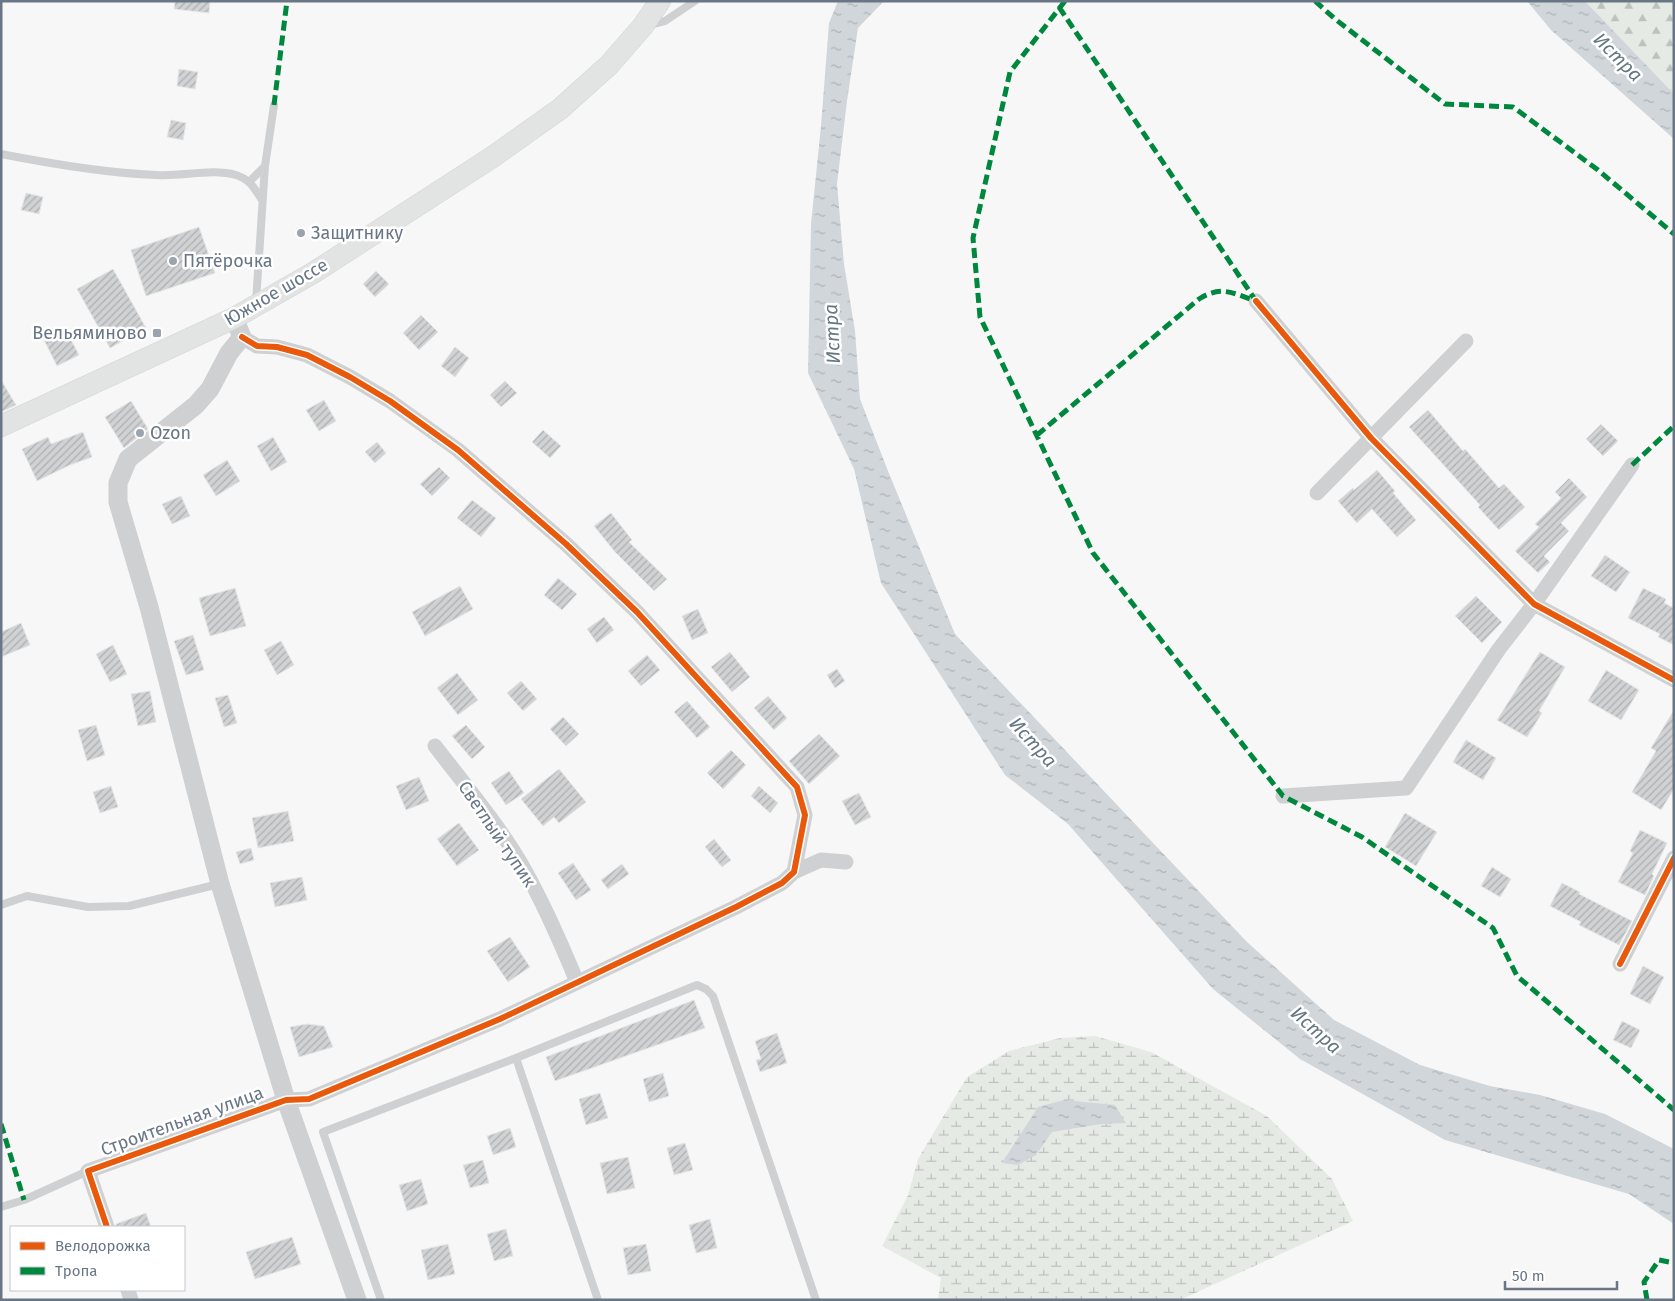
<svg xmlns="http://www.w3.org/2000/svg" width="1675" height="1301" viewBox="0 0 1675 1301" font-family="'Fira Sans',sans-serif">
<style>
.forest{fill:url(#forest-firs)}
.wetland{fill:url(#wetland-marsh)}
.water{fill:url(#water-ripples)}
.building{fill:url(#building-hatch);stroke:#e6e6e6}
.lines{fill:none;stroke-linecap:round;stroke-linejoin:round}
.secondary-casing{stroke:#d4d5d6;stroke-width:22}
.service{stroke:#cfd0d2;stroke-width:8}
.minor{stroke:#cfd0d2;stroke-width:15}
.tertiary{stroke:#cfd0d2;stroke-width:19}
.secondary{stroke:#e2e3e3;stroke-width:21}
.quiet{stroke:#00873e;stroke-width:5;stroke-dasharray:10 5;stroke-linecap:butt}
.cycleway-casing{stroke:#fff;stroke-width:9}
.cycleway{stroke:#e8590c;stroke-width:6}
.poi-dot{fill:#9aa3ae;stroke:#fff;stroke-width:2}
.labels{text-anchor:middle;dominant-baseline:central;stroke-width:5;stroke-linejoin:round;paint-order:stroke}
.poi-label{font-size:18px;fill:#687686;stroke:#fff;text-anchor:start}
.street-label{font-size:18px;fill:#687686;stroke:#fff}
.water-label{font-size:19px;font-style:italic;fill:#647782;stroke:#fff}
</style>
<defs>
<pattern id="forest-firs" width="22" height="20" patternUnits="userSpaceOnUse" patternTransform="scale(1.25)"><rect width="22" height="20" fill="#e6eae5"/><path d="M5 1l3.5 6h-7zM16 11l3.5 6h-7z" fill="#bec2bf"/></pattern>
<pattern id="wetland-marsh" width="20" height="14" patternUnits="userSpaceOnUse" patternTransform="scale(1.25)"><rect width="20" height="14" fill="#e6eae5"/><path d="M1 5h8M5 5V1M11 12h8M15 12V8" fill="none" stroke="#bec2bf"/></pattern>
<pattern id="water-ripples" width="26" height="14" patternUnits="userSpaceOnUse" patternTransform="scale(1.25)"><rect width="26" height="14" fill="#d0d6da"/><path d="M2 4q2-2 4 0t4 0M15 11q2-2 4 0t4 0" fill="none" stroke="#adb2b6"/></pattern>
<pattern id="building-hatch" width="6" height="6" patternUnits="userSpaceOnUse" patternTransform="scale(1.25)"><rect width="6" height="6" fill="#d0d2d3"/><path d="M-1 1l2-2M0 6l6-6M5 7l2-2" fill="none" stroke="#adafb1"/></pattern>
</defs>
<rect width="100%" height="100%" fill="#f7f7f7"/>
<path class="forest" d="M 1585,1 L 1674,1 L 1674,94 Z"/>
<path class="wetland" d="M 1095,1036 L 1151,1052 L 1267,1116 L 1332,1179 L 1353,1221 L 1180,1300 L 938,1300 L 941,1278 L 882,1246 L 908,1195 L 918,1159 L 967,1077 L 1009,1051 L 1060,1038 Z"/>
<path class="water" d="M 838,1 L 884,1 L 858,28 L 847,101 L 837,184 L 844,264 L 855,331 L 860,399 L 888,471 L 955,634 L 1247,942 L 1334,1020 L 1420,1065 L 1490,1086 L 1540,1095 L 1605,1114 L 1674,1149 L 1674,1224 L 1629,1194 L 1445,1140 L 1300,1059 L 1213,989 L 1068,824 L 1005,775 L 881,583 L 854,469 L 808,373 L 811,224 L 821,126 L 829,23 Z
M 1527,1 L 1585,1 L 1674,94 L 1674,139 L 1551,30 Z
M 1064,1100 L 1115,1105 L 1126,1123 L 1101,1124 L 1052,1132 L 1036,1155 L 1018,1165 L 1002,1163 L 1038,1107 Z"/>
<path class="building" d="M 175,1 L 210,1 L 209,13 L 174,9 Z
M 179,69 L 198,72 L 195,89 L 177,86 Z
M 171,120 L 186,123 L 183,140 L 167,137 Z
M 26,193 L 43,197 L 39,214 L 21,210 Z
M 199,227 L 215,273 L 146,296 L 131,250 Z
M 113,269 L 146,328 L 110,348 L 77,289 Z
M 376,271 L 389,284 L 375,297 L 363,284 Z
M 421,315 L 438,332 L 419,350 L 403,333 Z
M 66,330 L 79,355 L 57,366 L 44,340 Z
M 455,347 L 469,358 L 455,377 L 441,366 Z
M 1,380 L 16,405 L 1,412 Z
M 505,381 L 517,393 L 501,407 L 490,395 Z
M 324,400 L 336,421 L 319,431 L 306,410 Z
M 131,401 L 148,429 L 124,448 L 105,417 Z
M 1428,410 L 1463,451 L 1465,449 L 1499,488 L 1504,484 L 1525,507 L 1499,530 L 1478,507 L 1480,505 L 1409,427 Z
M 1601,424 L 1618,441 L 1603,456 L 1586,439 Z
M 543,430 L 561,446 L 550,458 L 532,442 Z
M 83,432 L 92,457 L 70,465 L 37,481 L 22,449 L 48,437 L 51,444 Z
M 273,437 L 287,462 L 271,471 L 257,446 Z
M 377,442 L 386,453 L 375,463 L 365,452 Z
M 227,460 L 240,481 L 216,496 L 203,475 Z
M 439,467 L 450,478 L 432,496 L 420,484 Z
M 1377,470 L 1395,491 L 1393,493 L 1416,520 L 1397,537 L 1372,509 L 1357,523 L 1338,501 L 1353,488 L 1354,490 Z
M 1569,478 L 1587,497 L 1561,523 L 1569,531 L 1544,556 L 1550,562 L 1538,573 L 1515,551 L 1539,527 L 1535,524 L 1561,498 L 1555,492 Z
M 181,496 L 190,516 L 172,524 L 162,504 Z
M 472,500 L 496,518 L 481,537 L 457,518 Z
M 611,513 L 632,540 L 629,542 L 667,579 L 654,591 L 615,552 L 594,526 Z
M 1605,555 L 1630,572 L 1616,592 L 1591,576 Z
M 558,578 L 577,594 L 562,610 L 544,595 Z
M 460,586 L 473,609 L 425,636 L 412,612 Z
M 235,588 L 246,626 L 210,636 L 199,598 Z
M 1643,588 L 1666,599 L 1664,603 L 1674,608 L 1674,645 L 1658,637 L 1660,634 L 1628,618 Z
M 1476,596 L 1502,622 L 1482,643 L 1455,616 Z
M 698,609 L 708,633 L 692,640 L 682,616 Z
M 604,617 L 614,630 L 597,643 L 587,629 Z
M 21,623 L 30,645 L 1,657 L 1,632 Z
M 193,635 L 204,670 L 186,675 L 174,641 Z
M 281,641 L 294,665 L 277,675 L 264,650 Z
M 113,645 L 127,674 L 110,682 L 96,654 Z
M 730,652 L 750,677 L 732,692 L 711,667 Z
M 1540,652 L 1565,667 L 1539,711 L 1542,713 L 1527,737 L 1497,720 Z
M 647,655 L 660,670 L 641,686 L 628,671 Z
M 837,669 L 845,681 L 835,688 L 827,675 Z
M 1606,670 L 1639,690 L 1621,720 L 1588,701 Z
M 457,673 L 478,700 L 458,715 L 437,688 Z
M 521,681 L 537,699 L 523,711 L 507,693 Z
M 150,691 L 156,722 L 138,726 L 131,694 Z
M 228,695 L 237,723 L 224,727 L 215,698 Z
M 768,696 L 787,718 L 774,730 L 754,708 Z
M 687,701 L 710,727 L 697,738 L 674,712 Z
M 1674,710 L 1674,789 L 1661,810 L 1632,792 L 1656,751 L 1651,748 Z
M 563,717 L 579,734 L 566,746 L 550,729 Z
M 96,725 L 105,755 L 87,761 L 78,730 Z
M 466,725 L 485,747 L 472,759 L 452,736 Z
M 819,734 L 840,756 L 809,784 L 789,761 Z
M 1466,740 L 1496,758 L 1483,780 L 1453,762 Z
M 731,750 L 746,765 L 723,789 L 707,773 Z
M 559,769 L 586,802 L 559,823 L 554,817 L 543,826 L 521,799 Z
M 509,771 L 524,793 L 506,805 L 491,783 Z
M 419,777 L 429,801 L 406,810 L 396,786 Z
M 111,786 L 118,807 L 100,813 L 93,792 Z
M 759,786 L 778,803 L 770,813 L 751,796 Z
M 859,793 L 871,817 L 855,825 L 842,801 Z
M 288,811 L 294,841 L 258,848 L 252,818 Z
M 1405,813 L 1437,832 L 1416,866 L 1385,847 Z
M 459,823 L 479,850 L 457,866 L 437,839 Z
M 1640,830 L 1667,843 L 1652,874 L 1654,876 L 1645,895 L 1618,882 L 1633,853 L 1630,851 Z
M 714,839 L 731,860 L 722,867 L 705,847 Z
M 251,848 L 254,860 L 240,864 L 236,852 Z
M 573,863 L 591,890 L 576,900 L 558,873 Z
M 622,864 L 629,874 L 608,889 L 601,880 Z
M 1492,867 L 1511,879 L 1500,897 L 1481,886 Z
M 302,877 L 307,900 L 275,907 L 270,883 Z
M 1562,883 L 1580,892 L 1579,894 L 1632,921 L 1619,945 L 1579,925 L 1581,922 L 1550,906 Z
M 510,937 L 530,967 L 508,982 L 487,951 Z
M 1643,966 L 1664,977 L 1650,1004 L 1630,994 Z
M 694,1000 L 705,1028 L 555,1081 L 546,1057 Z
M 1622,1021 L 1640,1030 L 1631,1048 L 1613,1040 Z
M 307,1024 L 324,1026 L 333,1047 L 299,1057 L 290,1027 Z
M 777,1033 L 787,1063 L 760,1072 L 756,1060 L 761,1059 L 755,1041 Z
M 663,1073 L 669,1096 L 649,1102 L 643,1079 Z
M 600,1093 L 608,1118 L 586,1125 L 579,1099 Z
M 510,1128 L 516,1147 L 493,1155 L 487,1136 Z
M 685,1143 L 693,1170 L 674,1175 L 667,1148 Z
M 628,1157 L 635,1188 L 607,1194 L 600,1163 Z
M 483,1160 L 489,1183 L 470,1188 L 463,1165 Z
M 421,1179 L 428,1204 L 407,1211 L 399,1185 Z
M 146,1213 L 151,1227 L 116,1227 L 116,1224 Z
M 710,1219 L 717,1248 L 696,1253 L 689,1225 Z
M 506,1229 L 513,1256 L 494,1261 L 487,1234 Z
M 292,1237 L 301,1264 L 255,1279 L 246,1252 Z
M 448,1244 L 455,1274 L 428,1280 L 421,1250 Z
M 646,1244 L 651,1271 L 628,1275 L 623,1248 Z"/>
<g class="lines">
<g class="secondary-casing">
<path id="secondary" d="M 1,426 L 234,318 L 313,273 L 494,156 L 560,109 L 609,65 L 643,26 L 660,1"/>
</g>
<path class="service" d="M 649,25 L 665,21 L 695,1
M 1,154 C 52,164 104,173 156,175 C 181,177 212,168 236,175 C 251,180 254,188 262,200
M 250,181 L 265,166
M 256,302 L 265,166 L 274,105
M 1,905 L 27,896 L 88,907 L 129,906 L 219,884
M 516,1058 L 697,985 L 706,989 L 713,996 L 816,1300
M 1,1207 L 24,1200 L 88,1171
M 381,1300 L 323,1132 L 516,1058 L 598,1300"/>
<path class="minor" d="M 1256,301 L 1371,438 L 1534,604 L 1674,680
M 1317,493 L 1466,341
M 435,746 C 465,785 498,824 523,867 C 544,904 561,943 577,982
M 1283,796 L 1406,788 L 1499,649 L 1534,604 L 1632,465
M 794,872 L 821,860 L 846,862
M 1620,964 L 1674,858
M 107,1227 L 88,1171 L 286,1100 L 309,1099 L 500,1019 L 736,907 L 782,883 L 794,872 L 805,815 L 797,787 L 637,612 L 566,544 L 458,450 L 390,401 L 350,377 L 307,355 L 277,347 L 257,346 L 242,337
M 128,1290 L 131,1300"/>
<path class="tertiary" d="M 234,318 L 242,337 L 229,353 L 210,389 L 196,405 L 128,459 L 118,483 L 118,502 L 149,607 L 220,884 L 286,1100 L 357,1300"/>
<use href="#secondary" class="secondary"/>
<path class="quiet" d="M 1065,1 L 1010,72 L 973,238 L 980,317 L 1093,553 L 1283,796 L 1362,837 L 1493,928 L 1517,976 L 1674,1110
M 1315,1 L 1335,19 L 1445,104 L 1513,107 L 1598,170 L 1674,234
M 1059,7 L 1256,301
M 274,105 L 287,1
M 1037,435 L 1199,299 C 1221,285 1232,293 1256,301
M 1632,465 L 1674,426
M 1,1124 L 24,1200
M 1647,1300 L 1644,1282 L 1659,1260 L 1674,1263"/>
<g class="cycleway-casing">
<path id="cycleway" d="M 1256,301 L 1371,438 L 1534,604 L 1674,680
M 1620,964 L 1674,858
M 107,1227 L 88,1171 L 286,1100 L 309,1099 L 500,1019 L 736,907 L 782,883 L 794,872 L 805,815 L 797,787 L 637,612 L 566,544 L 458,450 L 390,401 L 350,377 L 307,355 L 277,347 L 257,346 L 242,337"/>
</g>
<use href="#cycleway" class="cycleway"/>
</g>
<g class="poi-dot">
<circle cx="301" cy="233" r="5"/>
<circle cx="173" cy="261" r="5"/>
<rect x="152" y="328" width="10" height="10" rx="2.5"/>
<circle cx="140" cy="433" r="5"/>
</g>
<g class="labels">
<g class="poi-label">
<text x="311" y="233">Защитнику</text>
<text x="183" y="261">Пятёрочка</text>
<text x="147" y="333" text-anchor="end">Вельяминово</text>
<text x="150" y="433">Ozon</text>
</g>
<g class="street-label">
<text transform="translate(276 292) rotate(-30)">Южное шоссе</text>
<text transform="translate(497 834) rotate(56)">Светлый тупик</text>
<text transform="translate(182 1121) rotate(-20)">Строительная улица</text>
</g>
<g class="water-label">
<text transform="translate(1618 57) rotate(45)">Истра</text>
<text transform="translate(832 334) rotate(-93)">Истра</text>
<text transform="translate(1033 742) rotate(48)">Истра</text>
<text transform="translate(1316 1030) rotate(42)">Истра</text>
</g>
</g>
<rect width="1675" height="1301" fill="none" stroke="#687686" stroke-width="5"/>
<rect x="10" y="1226" width="175" height="65" fill="#ffffff" stroke="#c3c8cf"/>
<rect x="20" y="1242" width="25" height="8" fill="#e8590c" stroke="#c3c8cf"/>
<text x="55" y="1251" font-size="15" fill="#687686">Велодорожка</text>
<rect x="20" y="1267" width="25" height="8" fill="#00873e" stroke="#c3c8cf"/>
<text x="55" y="1276" font-size="15" fill="#687686">Тропа</text>
<path d="M1505 1281v8h112v-8" fill="none" stroke="#687686" stroke-width="2.5"/>
<text x="1512" y="1281" font-size="15" fill="#687686" stroke="#ffffff" stroke-width="4" paint-order="stroke">50 m</text>
</svg>
